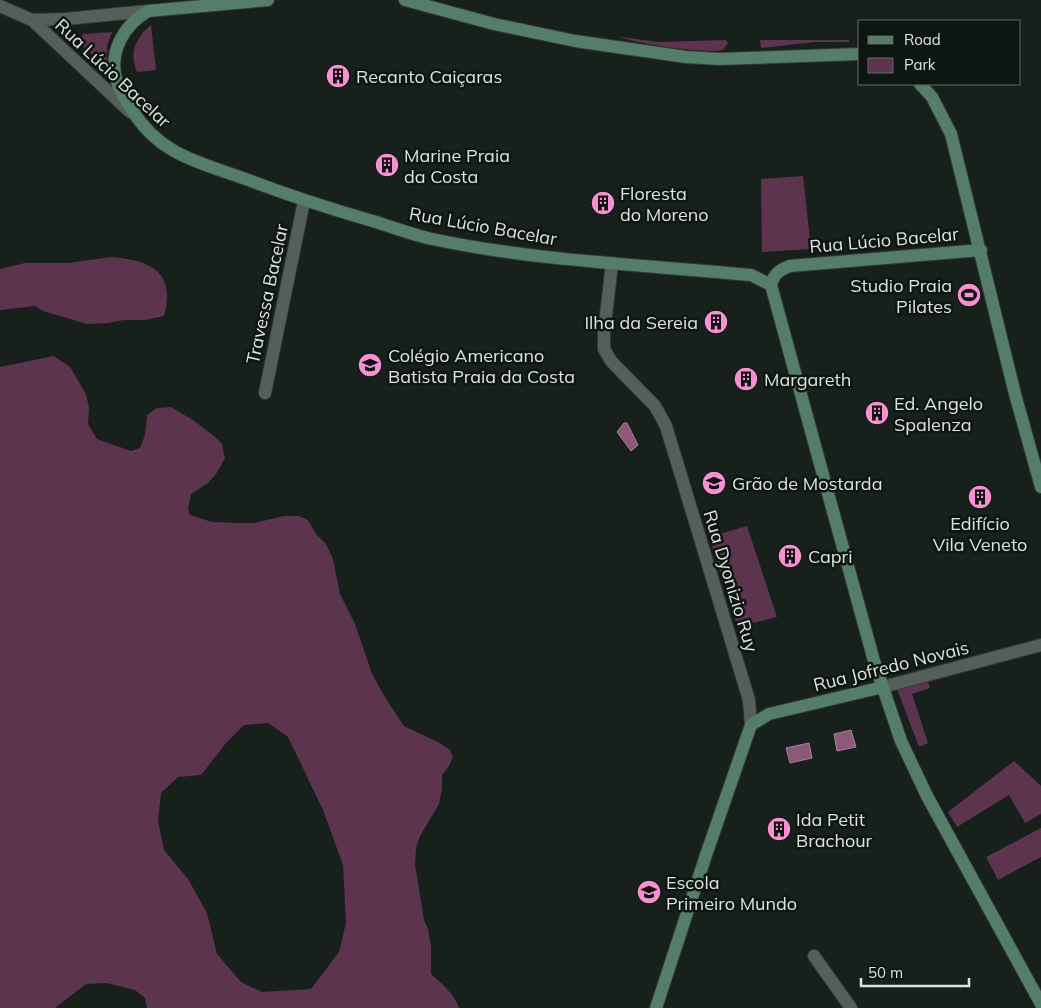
<svg xmlns="http://www.w3.org/2000/svg" width="1041" height="1008" viewBox="0 0 1041 1008" font-family="Mulish,sans-serif">
<style>
.green{fill:#5c344d;fill-rule:evenodd}
.water{fill:#8d5879;stroke:#a58298}
.lines{fill:none;stroke-linecap:round;stroke-linejoin:round}
.street-casing{stroke:#333936;stroke-width:14}
.secondary-casing{stroke:#333936;stroke-width:14}
.street{stroke:#555f59;stroke-width:12}
.secondary{stroke:#547e6a;stroke-width:12}
.labels{text-anchor:middle;dominant-baseline:central;stroke-width:5;stroke-linejoin:round;paint-order:stroke}
.street-label{font-size:18px;fill:#dde3df;stroke:#0e1612}
.poi-label{font-size:18px;fill:#dde3df;stroke:#0e1612;text-anchor:start}
</style>
<rect width="100%" height="100%" fill="#17201b"/>
<path class="green" d="M 151,25 L 156,70 L 137,72 C 129,53 135,38 151,25 Z
M 112,32 L 107,46 L 107,67 L 81,45 L 79,41 L 83,34 Z
M 620,37 L 660,42 L 726,40 L 728,43 L 723,50 C 706,54 637,44 620,37 Z
M 760,40 L 849,40 L 849,42 L 815,42 L 761,48 Z
M 803,176 L 811,249 L 762,252 L 761,179 Z
M 111,257 C 151,260 176,272 164,316 L 145,320 L 124,320 L 108,323 L 87,324 L 43,311 L 35,306 L 0,310 L 0,269 L 25,263 L 68,263 Z
M 54,356 L 70,367 L 86,394 L 89,408 L 88,424 L 97,439 L 131,451 L 140,448 L 145,435 L 147,415 L 157,408 L 171,407 L 193,420 L 214,436 L 222,444 L 225,458 L 216,474 L 208,483 L 191,494 L 188,509 L 190,515 L 212,522 L 239,523 L 254,523 L 284,516 L 299,516 L 308,520 L 316,534 L 326,544 L 333,559 L 340,594 L 355,624 L 372,674 L 386,699 L 404,726 L 440,743 L 450,750 L 453,757 L 449,766 L 442,775 L 442,789 L 439,804 L 420,836 L 416,848 L 415,864 L 424,920 L 428,929 L 431,947 L 431,974 C 441,983 455,994 459,1008 L 147,1008 L 145,998 L 135,990 L 106,983 L 86,984 L 55,1008 L 0,1008 L 0,367 ZM 268,723 L 288,737 L 323,810 L 343,865 L 346,923 L 339,952 L 311,989 L 262,992 L 241,982 L 217,954 L 207,913 L 188,879 L 164,850 L 158,821 L 161,793 L 178,777 L 201,775 L 226,743 L 244,725 Z
M 747,526 L 777,617 L 738,627 L 709,537 Z
M 928,681 L 930,688 L 912,694 L 928,743 L 919,747 L 897,689 Z
M 1014,761 L 1041,786 L 1041,814 L 1025,823 L 1009,795 L 957,827 L 948,812 Z
M 1041,828 L 1041,857 L 998,880 L 986,857 Z"/>
<path class="water" d="M 624,423 L 627,423 L 638,445 L 631,451 L 617,432 Z
M 851,730 L 856,747 L 837,751 L 834,734 Z
M 809,743 L 812,758 L 790,763 L 786,748 Z"/>
<g class="lines">
<g class="street-casing">
<path id="street" d="M 0,6 L 32,20 L 65,19 L 148,11
M 32,20 L 130,112
M 612,263 L 604,333 L 604,349 L 611,361 L 655,406 L 666,426 L 749,700 L 751,725
M 265,393 L 304,201
M 883,687 L 1041,645
M 814,956 L 851,1008"/>
</g>
<g class="secondary-casing">
<path id="secondary" d="M 268,0 L 148,11 C 124,25 109,51 116,79 C 119,91 125,100 132,110 C 161,157 203,163 251,181 C 293,197 334,210 376,222 C 395,228 413,235 432,239 C 536,261 645,265 751,275 L 771,285
M 405,0 L 494,24 L 575,41 L 686,57 L 719,59 L 860,54
M 920,84 L 932,97 L 951,134 L 1015,394 L 1041,487
M 771,285 L 874,661 L 901,741 L 927,796 L 1041,1004
M 771,285 C 774,274 779,270 790,266 L 981,250
M 656,1008 L 706,855 L 751,725 L 769,714 L 883,687"/>
</g>
<use href="#street" class="street"/>
<use href="#secondary" class="secondary"/>
</g>
<defs>
<g id="building-disc" transform="scale(1.25)"><circle r="9.5" fill="#f690d0" stroke="#0e1612"/><path d="M-4-6H4V6H1V3H-1V6H-4ZM-2.5-4.3h1.7v1.8h-1.7ZM.8-4.3h1.7v1.8H.8ZM-2.5-1h1.7V.8h-1.7ZM.8-1h1.7V.8H.8Z" fill="#111"/></g>
<g id="stadium-disc" transform="scale(1.25)"><circle r="9.5" fill="#f690d0" stroke="#0e1612"/><path d="M0-5a6.5 5 0 1 0 0 10a6.5 5 0 1 0 0-10ZM-3.5-1.8h7v3.6h-7Z" fill="#111"/></g>
<g id="university-disc" transform="scale(1.25)"><circle r="9.5" fill="#f690d0" stroke="#0e1612"/><path d="M0-5L7-2L0 1L-7-2ZM-4 1L0 2.5L4 1V4Q0 6-4 4Z" fill="#111"/></g>
<g id="school-disc" transform="scale(1.25)"><circle r="9.5" fill="#f690d0" stroke="#0e1612"/><path d="M0-5L7-2L0 1L-7-2ZM-4 1L0 2.5L4 1V4Q0 6-4 4Z" fill="#111"/></g>
</defs>
<g fill-rule="evenodd">
<use href="#building-disc" x="338" y="76"/>
<use href="#building-disc" x="387" y="165"/>
<use href="#building-disc" x="603" y="203"/>
<use href="#stadium-disc" x="969" y="295"/>
<use href="#building-disc" x="716" y="322"/>
<use href="#university-disc" x="370" y="365"/>
<use href="#building-disc" x="746" y="379"/>
<use href="#building-disc" x="877" y="413"/>
<use href="#school-disc" x="714" y="483"/>
<use href="#building-disc" x="980" y="497"/>
<use href="#building-disc" x="790" y="556"/>
<use href="#building-disc" x="779" y="829"/>
<use href="#school-disc" x="649" y="892"/>
</g>
<g class="labels">
<g class="street-label">
<text transform="translate(113 73) rotate(43)">Rua Lúcio Bacelar</text>
<text transform="translate(483 226) rotate(10)">Rua Lúcio Bacelar</text>
<text transform="translate(884 240) rotate(-5)">Rua Lúcio Bacelar</text>
<text transform="translate(267 294) rotate(-78)">Travessa Bacelar</text>
<text transform="translate(731 581) rotate(73)">Rua Dyonizio Ruy</text>
<text transform="translate(891 666) rotate(-14)">Rua Jofredo Novais</text>
</g>
<g class="poi-label">
<text x="356" y="76">Recanto Caiçaras</text>
<text x="404" y="155">Marine Praia<tspan x="404" dy="21">da Costa</tspan></text>
<text x="620" y="193">Floresta<tspan x="620" dy="21">do Moreno</tspan></text>
<text x="952" y="285" text-anchor="end">Studio Praia<tspan x="952" dy="21">Pilates</tspan></text>
<text x="698" y="322" text-anchor="end">Ilha da Sereia</text>
<text x="388" y="355">Colégio Americano<tspan x="388" dy="21">Batista Praia da Costa</tspan></text>
<text x="764" y="379">Margareth</text>
<text x="894" y="403">Ed. Angelo<tspan x="894" dy="21">Spalenza</tspan></text>
<text x="732" y="483">Grão de Mostarda</text>
<text x="980" y="523" text-anchor="middle">Edifício<tspan x="980" dy="21">Vila Veneto</tspan></text>
<text x="808" y="556">Capri</text>
<text x="796" y="819">Ida Petit<tspan x="796" dy="21">Brachour</tspan></text>
<text x="666" y="882">Escola<tspan x="666" dy="21">Primeiro Mundo</tspan></text>
</g>
</g>
<rect x="858" y="20" width="162" height="65" fill="#0e1612" stroke="#616864"/>
<rect x="868" y="36" width="25" height="8" fill="#547e6a" stroke="#616864"/>
<text x="904" y="45" font-size="15" fill="#dde3df">Road</text>
<rect x="868" y="58" width="25" height="15" fill="#5c344d" stroke="#616864"/>
<text x="904" y="70" font-size="15" fill="#dde3df">Park</text>
<path d="M861 978v8h108v-8" fill="none" stroke="#dde3df" stroke-width="2.5"/>
<text x="868" y="978" font-size="15" fill="#dde3df" stroke="#0e1612" stroke-width="4" paint-order="stroke">50 m</text>
</svg>
